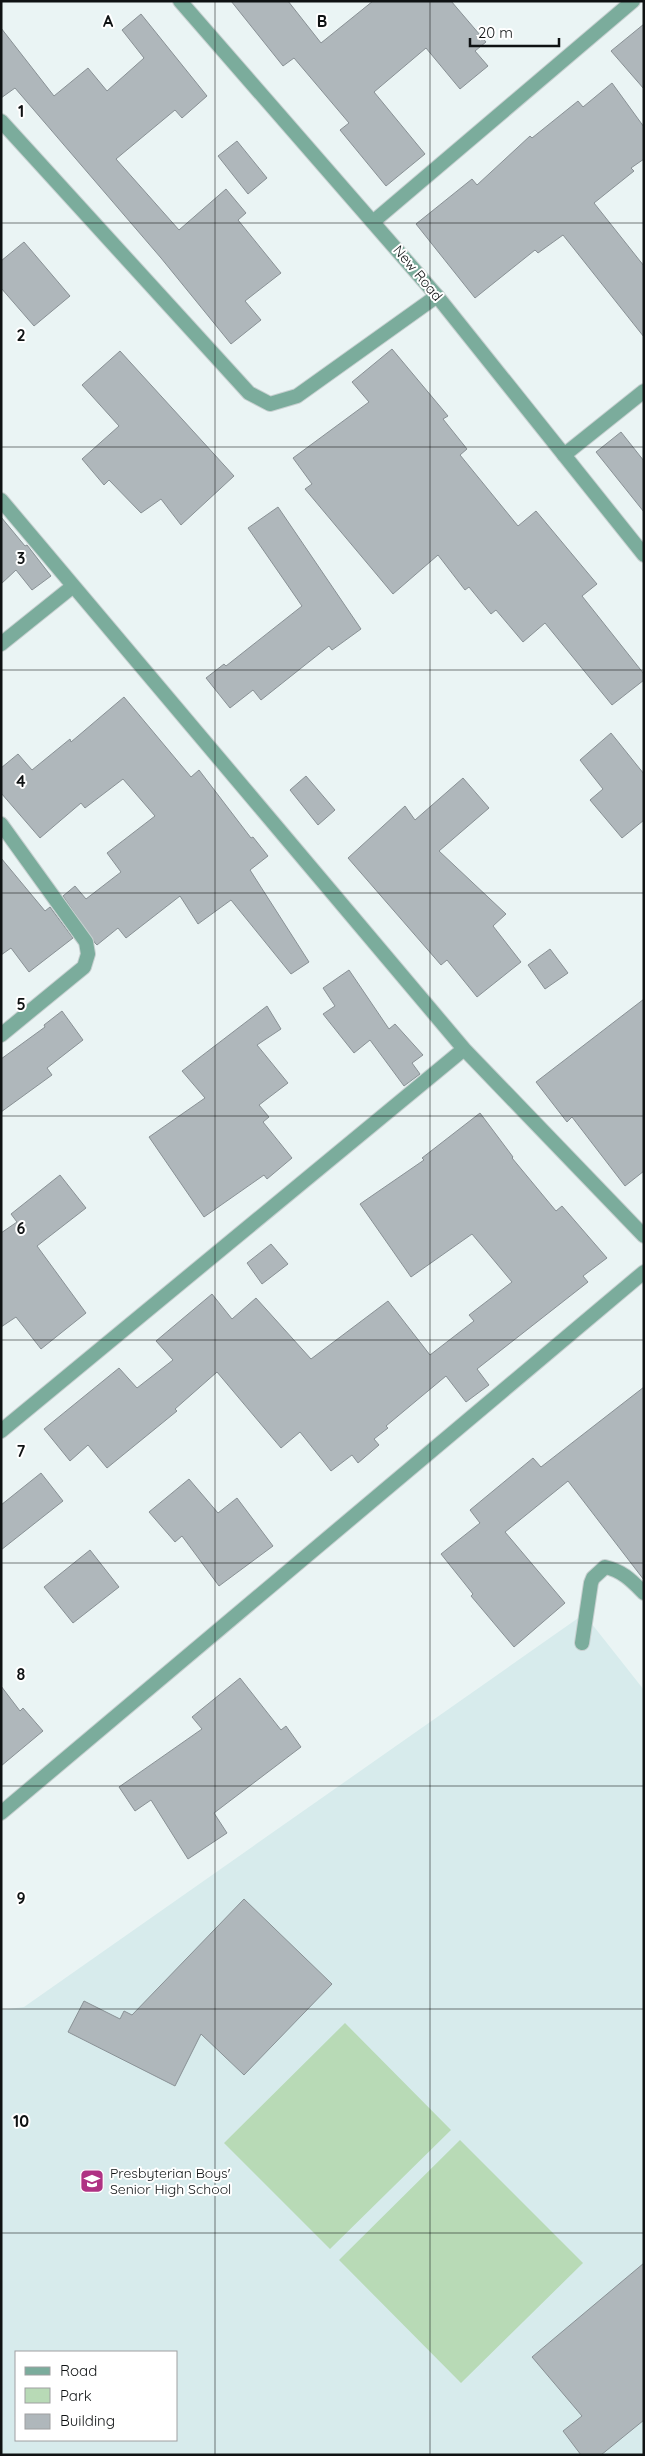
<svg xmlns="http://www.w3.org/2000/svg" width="645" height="2456" viewBox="0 0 645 2456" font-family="Quicksand,sans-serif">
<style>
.built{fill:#d7ebec;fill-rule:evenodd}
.green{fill:#b8dab6}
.building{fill:#afb7bb;stroke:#899195}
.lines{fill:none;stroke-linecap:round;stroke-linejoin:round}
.minor-casing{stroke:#c7d0d0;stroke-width:16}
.tertiary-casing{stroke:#c7d0d0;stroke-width:16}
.minor{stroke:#7bac9c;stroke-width:14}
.tertiary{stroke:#7bac9c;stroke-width:14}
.grid{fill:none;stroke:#0f1213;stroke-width:1;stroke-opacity:0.55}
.labels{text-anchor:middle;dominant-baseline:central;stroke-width:4;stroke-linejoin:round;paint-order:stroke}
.street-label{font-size:14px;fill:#0f1213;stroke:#fff}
.poi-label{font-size:14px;fill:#0f1213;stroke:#fff;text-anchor:start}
.grid-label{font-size:16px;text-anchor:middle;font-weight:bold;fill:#0f1213;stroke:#fff;stroke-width:4;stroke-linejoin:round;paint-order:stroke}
</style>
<rect width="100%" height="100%" fill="#eaf4f4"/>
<path class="built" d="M 584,1614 L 644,1690 L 644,2455 L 1,2455 L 1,2010 L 24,2007 ZM 16,2352 L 176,2352 L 176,2440 L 16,2440 Z"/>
<path class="green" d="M 345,2023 L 451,2130 L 330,2249 L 224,2143 Z
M 460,2140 L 583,2263 L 461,2383 L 339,2260 Z"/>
<path class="building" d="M 231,1 L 288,1 L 321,43 L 373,1 L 451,1 L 486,42 L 475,51 L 488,66 L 460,89 L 426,48 L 374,92 L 425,154 L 386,186 L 340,130 L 349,123 L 294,58 L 283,66 Z
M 141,14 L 207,96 L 182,118 L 175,110 L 116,159 L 179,230 L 226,189 L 246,213 L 238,220 L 281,273 L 245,301 L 261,320 L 231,344 L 161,258 L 15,88 L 1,98 L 1,28 L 54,96 L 88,68 L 107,91 L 144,58 L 122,30 Z
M 644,24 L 644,89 L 611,51 Z
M 612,83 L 644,127 L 644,159 L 631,168 L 634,171 L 594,203 L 644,266 L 644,337 L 563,235 L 538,253 L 535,250 L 475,298 L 416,224 L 472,179 L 477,185 L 530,136 L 532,138 L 578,101 L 583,107 Z
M 237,141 L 267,178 L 248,194 L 218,156 Z
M 24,242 L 70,296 L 34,326 L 1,288 L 1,261 Z
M 392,349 L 448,416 L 443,419 L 467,449 L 460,455 L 518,526 L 536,511 L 597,584 L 582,596 L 644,674 L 644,680 L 612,705 L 545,623 L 523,642 L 496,610 L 491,614 L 469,587 L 465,590 L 438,555 L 393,594 L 305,489 L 312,484 L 293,458 L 369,402 L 352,382 Z
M 120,351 L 234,476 L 181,525 L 161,499 L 141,513 L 109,480 L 104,485 L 82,459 L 119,426 L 82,385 Z
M 621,432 L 644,461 L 644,512 L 596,452 Z
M 278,507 L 361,629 L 332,650 L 329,646 L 261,700 L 253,690 L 230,708 L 206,678 L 224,664 L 226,666 L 302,606 L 248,528 Z
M 1,517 L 25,546 L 27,545 L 51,576 L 32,590 L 16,570 L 1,584 Z
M 124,697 L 191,777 L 199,770 L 251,838 L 253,837 L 268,856 L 250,870 L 309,962 L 291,974 L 231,900 L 198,924 L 180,896 L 126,938 L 118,928 L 97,945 L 95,943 L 63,896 L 75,886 L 86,899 L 121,872 L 107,853 L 155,816 L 123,779 L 85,808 L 81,803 L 40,838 L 1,793 L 1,768 L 18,754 L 32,770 L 70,739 L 71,742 Z
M 611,733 L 644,774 L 644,820 L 622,838 L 590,800 L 603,789 L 580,760 Z
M 306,776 L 335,810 L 318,825 L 290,790 Z
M 463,778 L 489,808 L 439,851 L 506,914 L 493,926 L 521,962 L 477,997 L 447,960 L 441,965 L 348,858 L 405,806 L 415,820 Z
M 1,858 L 45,911 L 50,907 L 73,938 L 29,972 L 11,948 L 1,955 Z
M 550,949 L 568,973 L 545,989 L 528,965 Z
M 349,970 L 389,1029 L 395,1024 L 423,1055 L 412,1063 L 420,1074 L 404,1086 L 370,1040 L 354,1053 L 323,1014 L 335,1006 L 323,988 Z
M 644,999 L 644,1171 L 625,1186 L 572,1117 L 567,1122 L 536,1082 Z
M 267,1006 L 281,1029 L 257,1045 L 288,1083 L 259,1105 L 269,1117 L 263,1122 L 292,1158 L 267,1179 L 264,1175 L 204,1217 L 149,1137 L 205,1098 L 182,1071 Z
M 62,1011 L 83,1040 L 47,1068 L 52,1075 L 1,1112 L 1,1059 L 45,1027 L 44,1025 Z
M 480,1113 L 513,1157 L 512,1158 L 556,1211 L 562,1206 L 607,1258 L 583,1276 L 588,1282 L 477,1369 L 489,1385 L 466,1402 L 446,1376 L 386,1426 L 388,1428 L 374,1439 L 379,1445 L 358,1463 L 352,1455 L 331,1471 L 300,1432 L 281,1448 L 217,1372 L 175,1409 L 177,1411 L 107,1468 L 88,1445 L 70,1461 L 44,1429 L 119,1368 L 137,1388 L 173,1360 L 156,1341 L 212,1294 L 232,1319 L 256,1298 L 311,1359 L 388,1301 L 430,1355 L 474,1321 L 469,1315 L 512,1282 L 472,1234 L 411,1277 L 360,1204 L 424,1160 L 422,1158 Z
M 60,1175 L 86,1208 L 37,1246 L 86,1313 L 41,1349 L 16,1317 L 1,1327 L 1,1233 L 17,1222 L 11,1214 Z
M 271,1244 L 288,1264 L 262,1284 L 247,1263 Z
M 644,1387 L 644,1580 L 568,1481 L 505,1532 L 565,1603 L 514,1647 L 471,1596 L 473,1594 L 441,1554 L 480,1523 L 470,1510 L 533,1458 L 541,1467 Z
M 41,1473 L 63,1501 L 1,1550 L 1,1505 Z
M 189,1479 L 218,1513 L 237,1498 L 273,1546 L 219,1586 L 182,1536 L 175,1542 L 149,1512 Z
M 90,1550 L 119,1587 L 73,1623 L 44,1587 Z
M 240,1678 L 281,1730 L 286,1726 L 301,1747 L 214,1813 L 227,1833 L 188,1859 L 151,1800 L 135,1811 L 119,1787 L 202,1729 L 192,1717 Z
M 1,1686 L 20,1711 L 23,1708 L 43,1731 L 1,1766 Z
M 244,1899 L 332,1984 L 244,2075 L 201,2034 L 175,2086 L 68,2032 L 84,2001 L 120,2019 L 124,2011 L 132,2015 Z
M 644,2263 L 644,2420 L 601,2455 L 581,2455 L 563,2431 L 582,2416 L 532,2357 Z"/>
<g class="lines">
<g class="minor-casing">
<path id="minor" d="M 1,121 L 249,393 L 270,404 L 297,396 L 437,296
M 374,221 L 633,1
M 564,455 L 644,391
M 1,500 L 464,1049 L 644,1236
M 1,644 L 72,587
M 1,824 L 86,942 L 88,954 L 84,967 L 1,1035
M 1,1431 L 464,1049
M 582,1643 L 591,1583 L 593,1578 L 605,1567 C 623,1571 632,1581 644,1593
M 1,1813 L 644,1272"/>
</g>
<g class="tertiary-casing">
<path id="tertiary" d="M 180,1 L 437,296 L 644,555"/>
</g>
<use href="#minor" class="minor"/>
<use href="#tertiary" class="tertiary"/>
</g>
<path class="grid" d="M 215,1 L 215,2455M 430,1 L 430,2455M 1,223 L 644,223M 1,447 L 644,447M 1,670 L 644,670M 1,893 L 644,893M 1,1116 L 644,1116M 1,1340 L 644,1340M 1,1563 L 644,1563M 1,1786 L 644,1786M 1,2009 L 644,2009M 1,2233 L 644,2233"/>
<defs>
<g id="school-square" transform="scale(1.25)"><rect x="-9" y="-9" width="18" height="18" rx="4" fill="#af3283" stroke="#fff"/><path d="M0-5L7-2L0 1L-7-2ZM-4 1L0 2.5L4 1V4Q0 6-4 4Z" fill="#fff"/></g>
</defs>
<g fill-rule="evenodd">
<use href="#school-square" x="92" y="2181"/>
</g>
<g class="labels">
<g class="street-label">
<text transform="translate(418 273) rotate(50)">New Road</text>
</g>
<g class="poi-label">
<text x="110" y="2173">Presbyterian Boys'<tspan x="110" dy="16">Senior High School</tspan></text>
</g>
</g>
<g class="grid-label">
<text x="108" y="27">A</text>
<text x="322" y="27">B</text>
<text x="21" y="117">1</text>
<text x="21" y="341">2</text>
<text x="21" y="564">3</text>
<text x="21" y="787">4</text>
<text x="21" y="1010">5</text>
<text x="21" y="1234">6</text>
<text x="21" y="1457">7</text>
<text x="21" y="1680">8</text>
<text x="21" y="1904">9</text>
<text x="21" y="2127">10</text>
</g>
<rect width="645" height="2456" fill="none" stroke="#0f1213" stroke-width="5"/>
<rect x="15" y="2351" width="162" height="90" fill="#ffffff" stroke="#9fa0a1"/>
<rect x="25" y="2367" width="25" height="8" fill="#7bac9c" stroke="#9fa0a1"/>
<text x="60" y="2376" font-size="15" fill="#0f1213">Road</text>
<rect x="25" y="2388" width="25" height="15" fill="#b8dab6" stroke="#9fa0a1"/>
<text x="60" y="2401" font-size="15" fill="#0f1213">Park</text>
<rect x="25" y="2414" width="25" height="15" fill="#afb7bb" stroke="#9fa0a1"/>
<text x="60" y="2426" font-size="15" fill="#0f1213">Building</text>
<path d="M470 38v8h89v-8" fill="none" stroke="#0f1213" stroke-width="2.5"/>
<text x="478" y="38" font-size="15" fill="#0f1213" stroke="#ffffff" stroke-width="4" paint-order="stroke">20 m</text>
</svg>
